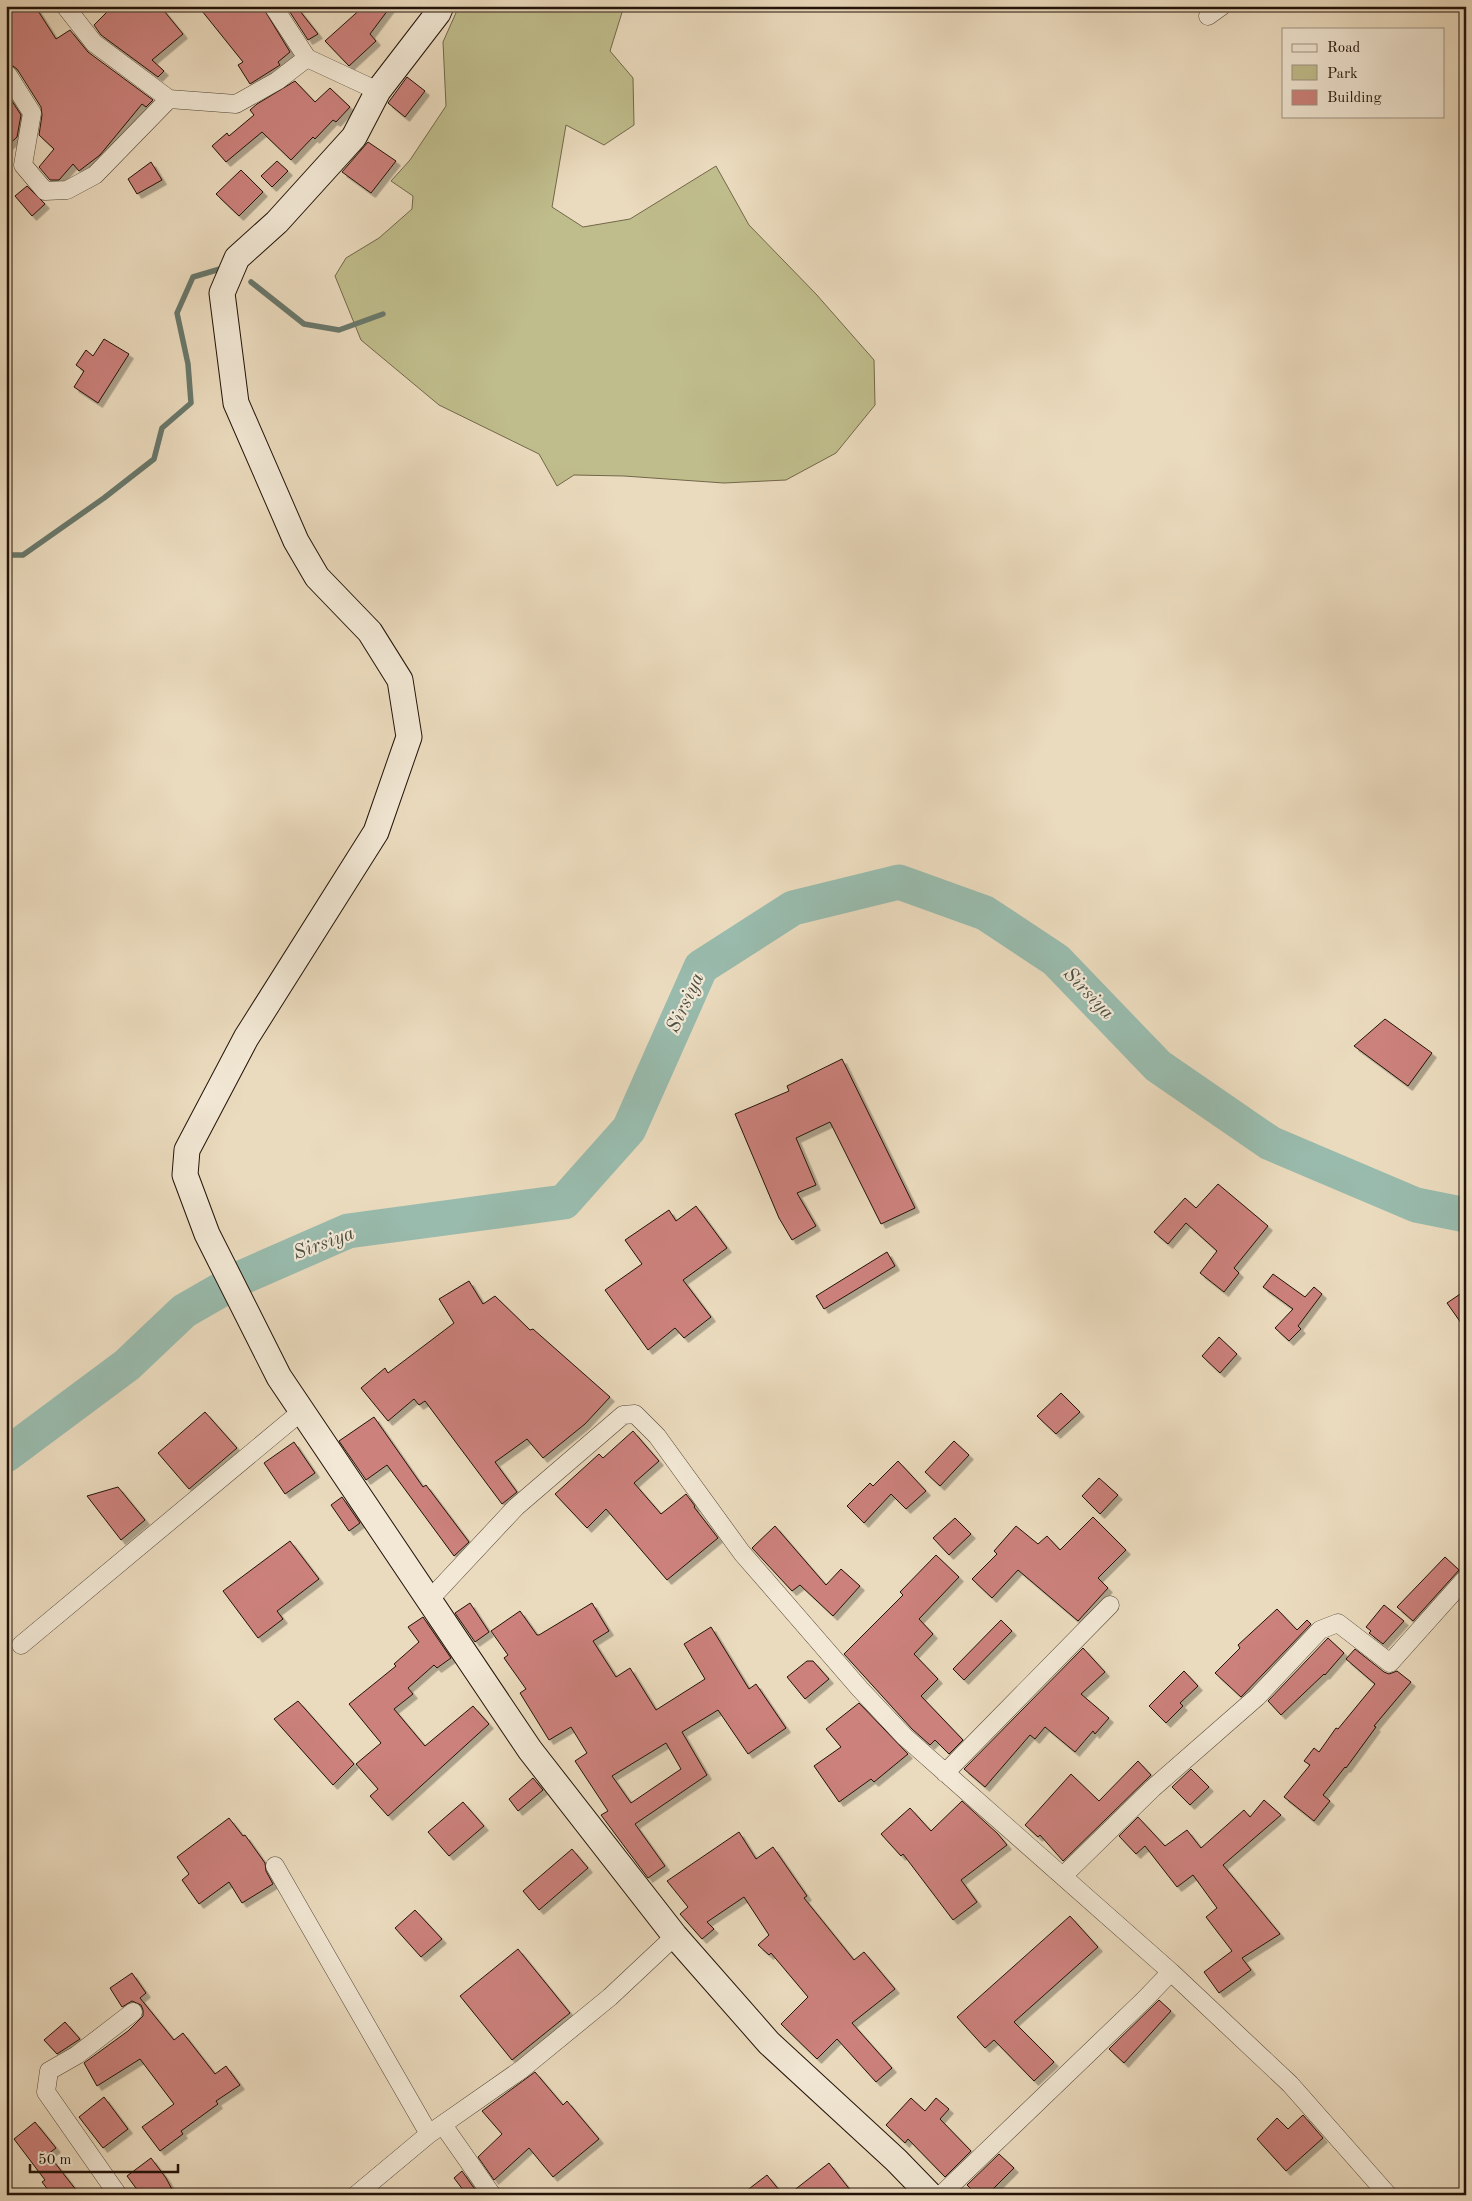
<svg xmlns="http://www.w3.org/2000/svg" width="1472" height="2201" viewBox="0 0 1472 2201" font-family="'Old Standard TT',serif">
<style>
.green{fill:#c0bd8c;stroke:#71684a}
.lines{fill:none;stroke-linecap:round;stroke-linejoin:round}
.stream{stroke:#69786b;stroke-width:5.5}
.river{stroke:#99bbad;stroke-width:35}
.building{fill:#cc817b;stroke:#221308;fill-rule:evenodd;filter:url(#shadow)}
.street-casing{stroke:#544536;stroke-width:19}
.secondary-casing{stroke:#221308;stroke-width:27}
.street{stroke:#f2e8d5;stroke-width:18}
.secondary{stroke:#f2e8d5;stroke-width:25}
.labels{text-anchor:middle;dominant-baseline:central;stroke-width:4.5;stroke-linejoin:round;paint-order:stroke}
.water-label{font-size:20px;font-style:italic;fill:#4c4e42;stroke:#f2e8d5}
</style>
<defs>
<filter id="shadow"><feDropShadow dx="4.5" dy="4.5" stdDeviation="0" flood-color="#0004"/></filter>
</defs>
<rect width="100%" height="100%" fill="#ebdbbe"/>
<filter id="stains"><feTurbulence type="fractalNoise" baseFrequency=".004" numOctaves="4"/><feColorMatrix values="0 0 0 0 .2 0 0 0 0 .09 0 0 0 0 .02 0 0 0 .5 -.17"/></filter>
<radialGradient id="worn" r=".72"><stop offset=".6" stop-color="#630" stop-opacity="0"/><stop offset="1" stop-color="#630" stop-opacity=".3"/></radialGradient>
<path class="green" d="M 459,6 L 624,6 L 610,51 L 633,78 L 634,125 L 604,145 L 566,125 L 552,207 L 583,227 L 630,219 L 716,166 L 749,225 L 816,294 L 874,360 L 875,405 L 836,453 L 786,480 L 724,483 L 624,476 L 574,475 L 557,486 L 539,454 L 439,405 L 361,340 L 335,276 L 346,258 L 379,238 L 412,209 L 413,196 L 391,181 L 410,160 L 446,106 L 443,42 Z"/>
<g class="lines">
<path class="stream" d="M 251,282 L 304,324 L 339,330 L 383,314
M 6,555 L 23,555 L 104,498 L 154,459 L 162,428 L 191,403 L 188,364 L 177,313 L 193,277 L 220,269"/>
<path class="river" d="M 6,1455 L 127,1365 L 184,1311 L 243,1277 L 348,1231 L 564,1202 L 629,1129 L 701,967 L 793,908 L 899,882 L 985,913 L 1056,960 L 1158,1066 L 1270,1143 L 1416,1205 L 1466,1215"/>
</g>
<path class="building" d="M 6,6 L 35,6 L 56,39 L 70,30 L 88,52 L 153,100 L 146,107 L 142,104 L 100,155 L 79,171 L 73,164 L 59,180 L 50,180 L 39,167 L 54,149 L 39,135 L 42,115 L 41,107 L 17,69 L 13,66 L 6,65 Z
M 113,6 L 160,6 L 183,34 L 152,60 L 164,71 L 158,77 L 101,35 L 94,25 Z
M 198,6 L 262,6 L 290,52 L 278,62 L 280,65 L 250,84 L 238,65 L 243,62 Z
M 286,6 L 296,6 L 318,34 L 308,40 Z
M 364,6 L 391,6 L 370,34 L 376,41 L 349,66 L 325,41 Z
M 407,77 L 425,91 L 405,117 L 388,103 Z
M 295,81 L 315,102 L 330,88 L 350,107 L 336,122 L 333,120 L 315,139 L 313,137 L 291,160 L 262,132 L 226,162 L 212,146 L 227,133 L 229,136 L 254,115 L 250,110 L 257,104 Z
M 8,95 L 21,115 L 17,137 L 6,147 L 6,97 Z
M 368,142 L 396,161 L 371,193 L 342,172 Z
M 277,161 L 288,171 L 272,187 L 261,176 Z
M 151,162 L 162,180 L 137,194 L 128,179 Z
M 241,170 L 263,192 L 239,216 L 216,194 Z
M 27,186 L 45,204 L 32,216 L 15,196 Z
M 104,339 L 129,354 L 98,403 L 74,387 L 84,371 L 76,365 L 86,350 L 93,356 Z
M 1385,1019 L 1432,1053 L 1408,1086 L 1354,1046 Z
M 842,1059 L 915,1208 L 881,1224 L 830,1122 L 796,1138 L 816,1185 L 797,1193 L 816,1226 L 792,1240 L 779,1218 L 735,1114 L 789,1091 L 787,1086 Z
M 1218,1184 L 1268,1226 L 1234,1268 L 1239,1273 L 1224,1292 L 1200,1273 L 1217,1251 L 1186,1223 L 1168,1244 L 1154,1232 L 1185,1198 L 1196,1208 Z
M 696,1206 L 727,1248 L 683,1280 L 711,1317 L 684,1338 L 675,1328 L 648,1350 L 605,1290 L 642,1264 L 625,1240 L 669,1210 L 676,1221 Z
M 887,1252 L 895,1266 L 824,1309 L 816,1296 Z
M 1273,1274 L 1305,1297 L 1314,1287 L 1322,1294 L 1298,1326 L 1301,1329 L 1289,1341 L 1275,1328 L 1293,1309 L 1263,1287 Z
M 469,1281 L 483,1304 L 495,1296 L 530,1330 L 533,1329 L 610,1397 L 585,1424 L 543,1458 L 527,1439 L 495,1462 L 517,1492 L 502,1504 L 425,1401 L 419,1405 L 414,1399 L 388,1421 L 361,1388 L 385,1368 L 388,1373 L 454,1323 L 439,1299 Z
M 1466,1290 L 1466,1330 L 1447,1303 Z
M 1219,1337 L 1237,1354 L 1220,1373 L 1202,1356 Z
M 1061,1393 L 1080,1412 L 1056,1434 L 1037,1416 Z
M 205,1412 L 237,1448 L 189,1489 L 158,1453 Z
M 374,1417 L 423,1487 L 426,1485 L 469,1542 L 454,1556 L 387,1465 L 366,1480 L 339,1441 Z
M 633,1431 L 659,1461 L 634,1483 L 661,1514 L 686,1494 L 695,1506 L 694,1507 L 718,1538 L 667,1580 L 606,1509 L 587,1528 L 555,1494 L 599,1454 L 603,1458 Z
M 954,1441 L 969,1455 L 940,1486 L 925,1472 Z
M 294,1442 L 315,1473 L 285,1494 L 264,1463 Z
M 898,1461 L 926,1491 L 906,1509 L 891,1494 L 864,1523 L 847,1506 L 870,1483 L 873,1486 Z
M 1099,1478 L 1118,1495 L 1100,1514 L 1082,1496 Z
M 118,1487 L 145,1520 L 121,1540 L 87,1496 Z
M 342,1497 L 360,1523 L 349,1531 L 331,1505 Z
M 1093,1517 L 1126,1550 L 1098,1578 L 1108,1588 L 1078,1621 L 1018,1570 L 992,1598 L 972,1579 L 997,1554 L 994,1551 L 1016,1526 L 1038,1544 L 1047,1536 L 1060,1550 Z
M 955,1518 L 971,1534 L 949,1555 L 933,1538 Z
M 775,1526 L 826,1585 L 841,1569 L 860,1586 L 833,1616 L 800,1585 L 792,1591 L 752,1548 Z
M 290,1541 L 319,1579 L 277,1611 L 283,1619 L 258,1638 L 223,1591 Z
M 936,1555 L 959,1577 L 919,1619 L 933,1634 L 914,1654 L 938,1679 L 921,1696 L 963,1740 L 949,1754 L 935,1740 L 930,1745 L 912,1729 L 844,1654 L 903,1595 L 900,1592 Z
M 1445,1557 L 1459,1570 L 1413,1621 L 1397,1607 Z
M 470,1603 L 489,1632 L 475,1642 L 455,1613 Z
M 592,1603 L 609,1631 L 593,1641 L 616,1677 L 630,1668 L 656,1710 L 705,1679 L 684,1644 L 711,1627 L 749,1689 L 756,1684 L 786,1728 L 748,1754 L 718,1710 L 682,1732 L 707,1775 L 635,1824 L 665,1866 L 648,1878 L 601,1815 L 608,1811 L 575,1761 L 587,1753 L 571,1727 L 549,1740 L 520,1693 L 526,1689 L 504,1658 L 508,1655 L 491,1631 L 520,1611 L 537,1635 L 539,1635 ZM 666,1743 L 681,1769 L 631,1803 L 612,1776 Z
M 1384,1605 L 1404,1621 L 1383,1644 L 1369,1633 L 1371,1631 L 1366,1627 Z
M 1277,1609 L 1297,1630 L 1307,1620 L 1311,1624 L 1241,1697 L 1215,1673 L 1240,1648 L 1238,1645 Z
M 423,1617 L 451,1658 L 437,1668 L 434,1665 L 408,1688 L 413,1694 L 394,1709 L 425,1746 L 473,1706 L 489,1724 L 388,1816 L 370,1796 L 378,1789 L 356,1764 L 381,1743 L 349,1704 L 396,1666 L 394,1664 L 419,1642 L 408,1627 Z
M 1001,1620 L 1012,1631 L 964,1680 L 953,1669 Z
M 1328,1638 L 1344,1653 L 1325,1675 L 1324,1674 L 1281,1715 L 1268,1701 Z
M 1083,1648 L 1105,1672 L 1081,1694 L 1109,1718 L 1095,1734 L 1093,1731 L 1075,1752 L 1045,1727 L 1035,1739 L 1030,1735 L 985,1787 L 964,1769 Z
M 1355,1649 L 1384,1672 L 1389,1674 L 1397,1671 L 1411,1682 L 1374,1726 L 1376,1727 L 1346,1768 L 1345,1767 L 1323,1795 L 1330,1801 L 1314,1821 L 1284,1797 L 1310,1765 L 1304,1761 L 1314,1748 L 1319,1752 L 1336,1728 L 1338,1729 L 1375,1684 L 1346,1659 Z
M 807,1661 L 813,1661 L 829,1679 L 805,1699 L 787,1677 Z
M 1184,1671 L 1198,1686 L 1180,1703 L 1183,1706 L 1166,1723 L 1149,1706 Z
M 298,1701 L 354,1764 L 333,1785 L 274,1719 Z
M 859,1703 L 908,1754 L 874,1782 L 871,1779 L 839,1802 L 814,1766 L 841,1747 L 826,1729 Z
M 1138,1761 L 1151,1775 L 1063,1861 L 1040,1835 L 1038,1837 L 1025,1825 L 1071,1774 L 1099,1801 Z
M 1191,1769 L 1209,1787 L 1190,1805 L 1172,1787 Z
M 533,1778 L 543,1790 L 518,1811 L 509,1799 Z
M 1264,1800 L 1281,1815 L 1223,1865 L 1280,1934 L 1242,1958 L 1251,1970 L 1219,1993 L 1204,1972 L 1232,1951 L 1206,1917 L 1217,1908 L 1193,1875 L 1177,1887 L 1145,1846 L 1136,1854 L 1119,1836 L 1138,1817 L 1165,1846 L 1187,1830 L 1201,1848 L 1244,1810 L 1250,1817 Z
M 962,1801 L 998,1834 L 1007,1845 L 961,1880 L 977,1902 L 953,1920 L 903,1854 L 901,1856 L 881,1834 L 910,1808 L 931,1831 Z
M 463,1802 L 484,1826 L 449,1856 L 428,1832 Z
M 229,1818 L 243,1836 L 245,1835 L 265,1863 L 266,1871 L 273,1884 L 242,1903 L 229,1882 L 199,1904 L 182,1880 L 189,1874 L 177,1857 Z
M 739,1832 L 756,1859 L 773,1847 L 807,1896 L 804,1898 L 854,1960 L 864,1952 L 895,1989 L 852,2023 L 892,2068 L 876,2082 L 837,2039 L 817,2059 L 781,2024 L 808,1997 L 771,1953 L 769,1955 L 758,1945 L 769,1935 L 744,1897 L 707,1922 L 714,1929 L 702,1939 L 680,1914 L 688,1907 L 667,1881 Z
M 572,1849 L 588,1868 L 539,1910 L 523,1891 Z
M 415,1910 L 442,1939 L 421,1957 L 395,1928 Z
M 1070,1916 L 1098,1947 L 1014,2022 L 1054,2062 L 1034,2081 L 994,2040 L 985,2048 L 957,2017 Z
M 518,1949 L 570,2013 L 512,2060 L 460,1996 Z
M 132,1973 L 146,1993 L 140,1998 L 174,2040 L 183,2033 L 215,2074 L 226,2066 L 240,2085 L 216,2101 L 218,2104 L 181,2131 L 183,2134 L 160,2151 L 142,2127 L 174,2104 L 140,2059 L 97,2086 L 84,2063 L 128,2031 L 143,2016 L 143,2010 L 141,2005 L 132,2001 L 122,2007 L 110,1988 Z
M 1159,2000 L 1171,2011 L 1124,2063 L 1109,2049 Z
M 65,2022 L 80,2039 L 57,2054 L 44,2040 Z
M 535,2072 L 563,2105 L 567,2101 L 599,2139 L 553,2177 L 529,2148 L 494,2180 L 478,2157 L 502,2134 L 482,2111 Z
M 104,2097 L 128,2129 L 103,2148 L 79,2117 Z
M 911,2098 L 925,2111 L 936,2098 L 949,2109 L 940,2119 L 971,2151 L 945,2177 L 908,2139 L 905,2143 L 886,2125 Z
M 1303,2115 L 1323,2138 L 1286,2171 L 1257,2139 L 1277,2118 L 1288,2129 Z
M 35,2122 L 56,2148 L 48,2154 L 80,2195 L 52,2195 L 42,2182 L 45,2180 L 14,2139 Z
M 999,2154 L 1014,2168 L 987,2195 L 977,2195 L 967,2185 Z
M 151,2158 L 166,2178 L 175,2195 L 141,2195 L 127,2176 Z
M 829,2163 L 854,2195 L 788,2195 Z
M 462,2171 L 479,2195 L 467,2195 L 454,2178 Z
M 767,2175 L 783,2195 L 741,2195 Z"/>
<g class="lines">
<g class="street-casing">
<path id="street" d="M 65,6 L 94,43 L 169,99
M 273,6 L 307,58
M 1208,16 L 1222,6
M 6,76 L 8,75 L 32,113 L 23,165 L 45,191 L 67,190 L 95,175 L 169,99 L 236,104 L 277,81 L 307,58 L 378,91
M 430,1599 L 516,1507 L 623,1415 L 635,1414 L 657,1436 L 742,1553 L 860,1689 L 905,1737 L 1171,1972 L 1290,2084 L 1388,2195
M 21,1645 L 302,1411
M 945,1773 L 1110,1605
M 275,1866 L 429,2134
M 1064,1875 L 1153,1788 L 1257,1697 L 1320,1630 L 1338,1623 L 1390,1663 L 1466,1578
M 443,2125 L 492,2195
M 118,2195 L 46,2092 L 49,2071 L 77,2055 L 133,2012
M 356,2195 L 429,2134 L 522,2069 L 610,1997 L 675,1936
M 941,2195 L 1144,2000 L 1171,1972"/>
</g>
<g class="secondary-casing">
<path id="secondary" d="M 441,6 L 438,13 L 378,91 L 354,137 L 277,222 L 237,258 L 222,293 L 236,403 L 296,541 L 317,577 L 370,632 L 400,680 L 409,737 L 376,832 L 246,1038 L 187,1150 L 185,1175 L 207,1234 L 279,1377 L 530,1750 L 675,1936 L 769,2043 L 896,2160 L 930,2195"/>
</g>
<use href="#street" class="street"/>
<use href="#secondary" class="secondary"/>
</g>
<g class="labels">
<g class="water-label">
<text transform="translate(1088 994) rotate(46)">Sirsiya</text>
<text transform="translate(686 1003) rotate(-65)">Sirsiya</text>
<text transform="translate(324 1244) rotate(-20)">Sirsiya</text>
</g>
</g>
<rect width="1472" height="2201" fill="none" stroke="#ebdbbe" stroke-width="25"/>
<rect x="8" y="8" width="1457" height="2186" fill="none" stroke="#221308" stroke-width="2.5"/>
<rect x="12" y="12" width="1447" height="2176" fill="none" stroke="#221308"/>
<rect x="1282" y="28" width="162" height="90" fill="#f2e8d5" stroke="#9f9383"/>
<rect x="1292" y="44" width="25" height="8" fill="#f2e8d5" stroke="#9f9383"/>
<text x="1327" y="52" font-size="15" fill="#221308">Road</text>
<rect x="1292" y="65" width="25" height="15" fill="#c0bd8c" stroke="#9f9383"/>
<text x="1327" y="78" font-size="15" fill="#221308">Park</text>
<rect x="1292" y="90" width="25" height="15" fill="#cc817b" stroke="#9f9383"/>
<text x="1327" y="102" font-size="15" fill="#221308">Building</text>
<path d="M30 2164v8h148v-8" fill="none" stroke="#221308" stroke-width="2.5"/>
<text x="38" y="2164" font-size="15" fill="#221308" stroke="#f2e8d5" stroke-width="4" paint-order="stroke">50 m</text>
<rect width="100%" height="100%" filter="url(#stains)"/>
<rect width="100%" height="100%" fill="url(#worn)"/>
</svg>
